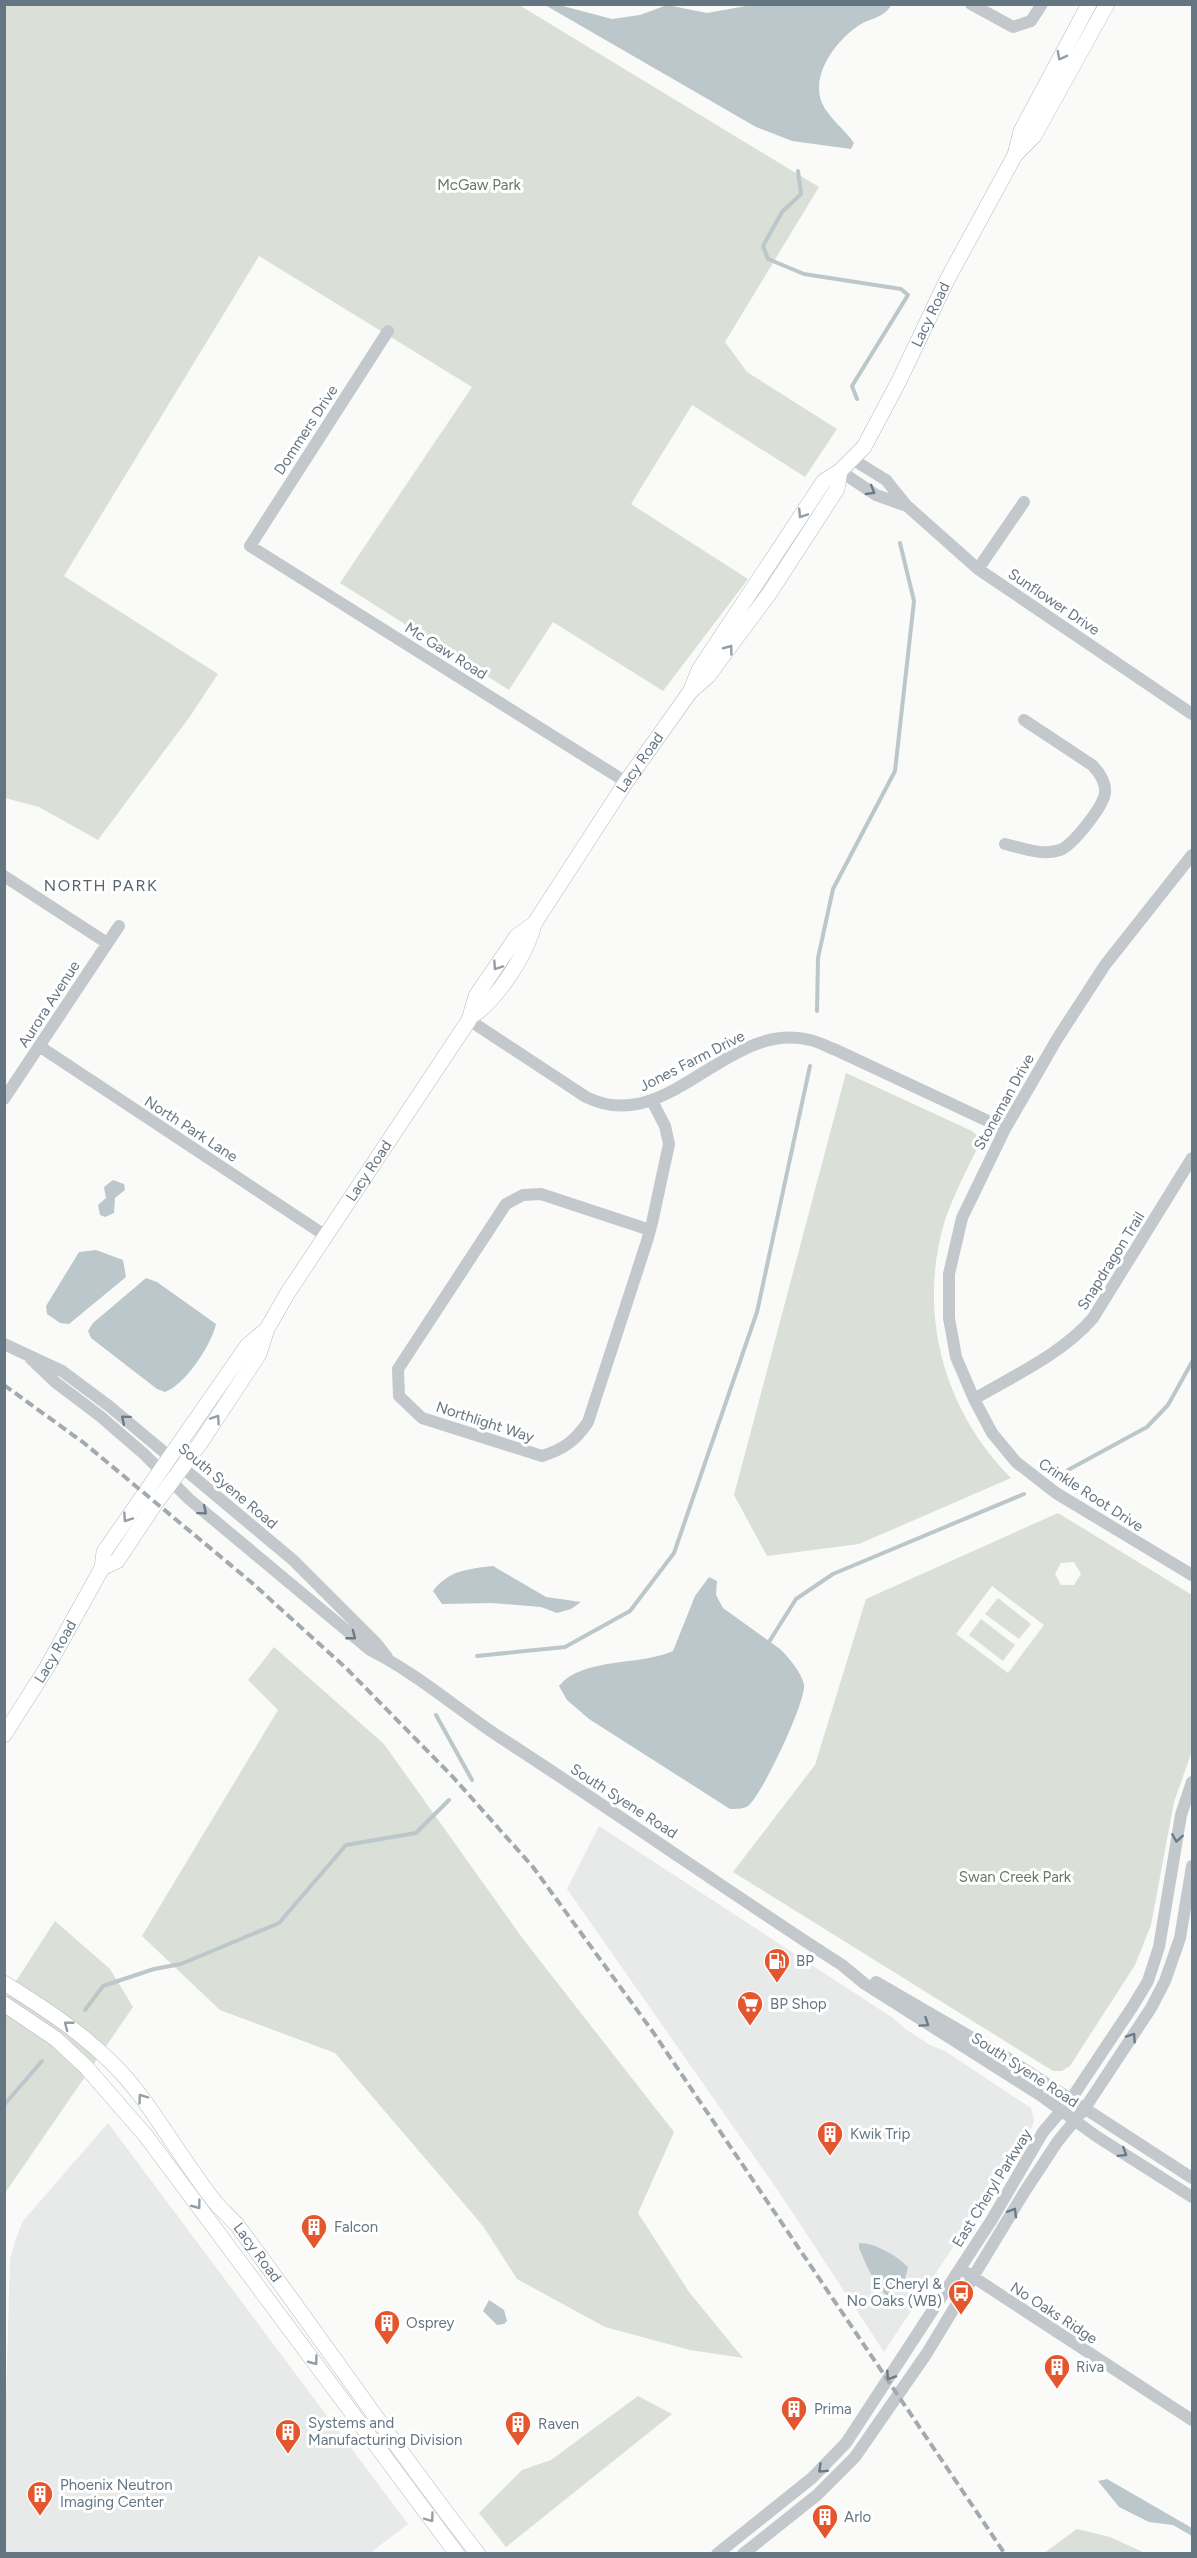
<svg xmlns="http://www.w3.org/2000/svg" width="1197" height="2558" viewBox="0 0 1197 2558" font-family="Figtree,sans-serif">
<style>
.built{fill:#e8e9e9}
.green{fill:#dadfd7;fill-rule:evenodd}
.water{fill:#bbc7cb}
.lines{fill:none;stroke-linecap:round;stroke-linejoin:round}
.stream{stroke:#bbc7cb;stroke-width:4}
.major-casing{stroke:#b5babe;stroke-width:16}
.minor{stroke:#c3c8cc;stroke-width:12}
.major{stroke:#fff;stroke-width:15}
.rail{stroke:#a2aab0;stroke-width:4;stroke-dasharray:9 4.5;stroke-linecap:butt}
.oneway{stroke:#939fa8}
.oneway2{stroke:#6a7a87}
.labels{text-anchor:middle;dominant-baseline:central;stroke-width:6;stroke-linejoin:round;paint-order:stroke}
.park-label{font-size:15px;fill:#687a64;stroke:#fff}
.street-label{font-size:15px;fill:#657683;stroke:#fff}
.poi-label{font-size:15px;fill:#657683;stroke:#fff;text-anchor:start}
.neighbourhood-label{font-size:16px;letter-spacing:1.5px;fill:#57646e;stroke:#fff}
</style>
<rect width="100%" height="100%" fill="#fafaf8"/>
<path class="built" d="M 599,1826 L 893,2018 L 904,2028 L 930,2045 L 945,2051 L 1031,2108 L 1034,2120 L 1032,2127 L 884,2352 L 781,2195 L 567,1889 Z
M 108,2123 L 408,2524 L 370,2553 L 5,2553 L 5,2438 L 10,2259 L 15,2241 L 23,2221 Z"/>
<path class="green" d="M 4,5 L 519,5 L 819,187 L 725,342 L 747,372 L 837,429 L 805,477 L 692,405 L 631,504 L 748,579 L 663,691 L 553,622 L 509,690 L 340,583 L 472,387 L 259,256 L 64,576 L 218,674 L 191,715 L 98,840 L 39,807 L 5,798 Z
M 846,1073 L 972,1131 L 979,1137 L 979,1145 C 967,1169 954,1194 945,1220 C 917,1312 943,1410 1011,1478 L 859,1544 L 767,1556 L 734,1495 Z
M 1058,1513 L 1192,1595 L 1192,1751 L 1174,1802 L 1151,1925 L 1135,1965 L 1070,2066 L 1062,2071 L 1053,2071 L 733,1872 L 815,1765 L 866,1599 ZM 1061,1563 L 1074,1562 L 1081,1574 L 1074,1585 L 1061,1585 L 1055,1574 ZM 992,1586 L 1044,1625 L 1008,1673 L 956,1634 Z
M 998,1598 L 1031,1624 L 1019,1639 L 985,1614 Z
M 981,1619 L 1015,1645 L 1003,1661 L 969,1635 Z
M 274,1647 L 384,1744 L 523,1939 L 674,2132 L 638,2213 L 689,2292 L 743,2358 L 690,2350 L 605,2327 L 517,2279 L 483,2226 L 335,2053 L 220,2010 L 142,1936 L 278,1710 L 248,1680 Z
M 55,1921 L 110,1969 L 133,2007 L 5,2193 L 5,1998 Z
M 638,2396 L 672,2414 L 506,2547 L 479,2513 L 522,2470 L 551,2460 Z
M 1077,2529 L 1110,2537 L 1145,2553 L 1044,2553 Z"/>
<path class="water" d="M 757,4 L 891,5 C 885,17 872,18 861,24 C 837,39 810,74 822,103 C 828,117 845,130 854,143 L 851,149 L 792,141 L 756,127 L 545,5 L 559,5 L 612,19 L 640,15 L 667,5 L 707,13 Z
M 113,1180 L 124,1184 L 125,1190 L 115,1198 L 114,1213 L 105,1217 L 100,1215 L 98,1205 L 106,1198 L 104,1187 Z
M 96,1250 L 123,1260 L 126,1277 L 69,1324 L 60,1323 L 47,1314 L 46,1306 L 79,1252 Z
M 146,1278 L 157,1282 L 216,1324 C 212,1344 185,1385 165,1392 L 157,1389 L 91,1338 L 88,1331 L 93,1323 Z
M 493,1566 L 546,1597 L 581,1602 L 571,1609 L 557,1613 L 541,1607 L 491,1603 L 442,1604 L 433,1591 C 449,1570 468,1569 493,1566 Z
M 709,1577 L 717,1581 L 716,1595 L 723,1608 L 780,1649 C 789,1658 801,1672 804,1684 C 807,1700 762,1795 748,1806 C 744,1809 735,1809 730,1809 L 589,1719 L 567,1700 L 559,1686 C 582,1657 641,1666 673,1651 L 695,1596 Z
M 859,2243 C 876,2243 897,2256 908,2267 L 905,2279 L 889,2297 C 876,2290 865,2262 859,2248 Z
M 489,2300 L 504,2310 L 507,2321 L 504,2324 L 497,2325 L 483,2311 Z
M 1107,2479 L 1192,2528 L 1192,2536 L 1173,2525 L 1149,2522 L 1119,2507 L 1098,2481 Z"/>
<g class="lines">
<path class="stream" d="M 798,171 L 801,194 L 782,212 L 763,246 L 768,259 L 804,274 L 901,289 L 908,295 L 852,386 L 857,399
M 817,1011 L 818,958 L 833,889 L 895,771 L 914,601 L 900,543
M 1068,1470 L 1147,1427 L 1168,1405 L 1192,1362
M 769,1642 L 796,1599 L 833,1574 L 1024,1494
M 477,1656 L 565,1647 L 630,1611 L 674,1553 L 757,1312 L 810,1066
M 436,1715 L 472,1780
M 85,2010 L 103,1986 L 154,1969 L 181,1964 L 279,1923 L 346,1845 L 416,1833 L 449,1800
M 4,2105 L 42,2061"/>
<g class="major-casing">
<g id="major">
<path d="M 1089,4 L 1021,131 L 1015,155 L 1034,136 L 1107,4"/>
<path id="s1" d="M 692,687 L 699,670 L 824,481 L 840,471 L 864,447 L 899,381 L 947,280 L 1015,155"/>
<path id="s2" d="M 472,1016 C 497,1000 527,954 534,924 L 626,782 L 690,692 L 708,676 L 769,594 L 837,489 L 840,471"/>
<path id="s3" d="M 102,1568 L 117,1561 L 155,1504 L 201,1442 L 259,1354 L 267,1329 L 287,1294 L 469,1020 L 476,996 L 517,936 L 534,924"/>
<path id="s4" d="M 4,1735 L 46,1669 L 102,1568 L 104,1552 L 247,1346 L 267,1329"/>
<path id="s5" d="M 4,1983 C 54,2014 104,2047 140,2095 C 166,2130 188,2168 215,2202 C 223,2212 233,2219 240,2229 C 320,2336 395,2448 478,2554"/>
<path d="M 4,2004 L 56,2039 L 86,2067 L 146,2136 L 457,2554"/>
</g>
</g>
<path class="minor" d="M 971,4 L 1013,27 L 1031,21 L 1042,4
M 388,331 L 250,546 L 626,782
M 852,459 L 886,480 L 906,505 L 978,569 L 1192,714
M 840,471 L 876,495 L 904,505
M 978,569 L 1024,502
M 1005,844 C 1022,848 1043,856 1060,850 C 1073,845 1103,807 1105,793 C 1106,782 1100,773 1092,765 L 1024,720
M 1192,855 L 1105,965 L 1057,1039 L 1005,1129 L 962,1218 L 949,1274 L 949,1318 L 956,1357 L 974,1399 L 992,1433 L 1016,1462 L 1056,1493 L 1192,1575
M 4,876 L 107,943
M 469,1020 L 586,1097 C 668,1138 727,1019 810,1040 C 819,1042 828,1047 836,1050 L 1005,1129
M 39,1046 L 326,1236
M 4,1099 L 119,926
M 650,1230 L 541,1194 L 523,1195 L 506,1204 L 398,1369 L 399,1396 L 422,1418 L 542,1456 C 564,1449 575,1441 588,1422 L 647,1241 L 652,1223 L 669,1144 L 665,1126 L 652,1101
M 4,1344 L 62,1371 L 109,1406 L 293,1560 L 376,1643 L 387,1657
M 29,1357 L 55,1382 L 100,1416 L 144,1454 L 189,1499 L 370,1650 C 416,1673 456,1708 498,1736 C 614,1811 727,1891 842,1965 L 865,1984 L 1040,2095 L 1096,2136 L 1192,2197
M 974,1399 C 1015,1375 1062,1354 1093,1318 L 1192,1158
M 876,1982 L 1007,2058 L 1192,2178
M 967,2273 L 1192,2420
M 717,2554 L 812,2478 L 846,2443 L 991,2221 L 1043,2132 L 1071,2099 L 1133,2006 L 1148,1981 L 1159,1947 L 1181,1815 L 1192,1782
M 743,2554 L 817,2495 L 855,2457 L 927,2353 L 1025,2191 L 1058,2141 L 1085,2108 L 1151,2008 L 1165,1981 L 1180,1938 L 1192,1866"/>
<use href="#major" class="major"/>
<path class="rail" d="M 4,1385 L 84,1443 L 251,1582 L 347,1669 L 452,1776 L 533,1867 L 653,2032 L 1005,2554"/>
</g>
<defs><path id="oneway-chevron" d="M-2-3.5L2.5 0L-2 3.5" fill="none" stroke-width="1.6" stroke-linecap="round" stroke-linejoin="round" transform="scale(1.5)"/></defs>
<g class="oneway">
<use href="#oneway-chevron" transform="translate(1061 56) rotate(118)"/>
<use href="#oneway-chevron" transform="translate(802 514) rotate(123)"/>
<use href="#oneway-chevron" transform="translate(729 649) rotate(-53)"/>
<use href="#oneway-chevron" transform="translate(497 966) rotate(124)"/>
<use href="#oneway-chevron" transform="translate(216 1419) rotate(-56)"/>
<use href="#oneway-chevron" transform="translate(127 1518) rotate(124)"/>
<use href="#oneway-chevron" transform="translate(68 2025) rotate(-142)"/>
<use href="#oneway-chevron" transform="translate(142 2098) rotate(-126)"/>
<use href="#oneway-chevron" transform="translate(197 2205) rotate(53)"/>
<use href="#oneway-chevron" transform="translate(314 2361) rotate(53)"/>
<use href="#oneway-chevron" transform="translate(430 2518) rotate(54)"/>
</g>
<g class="oneway2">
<use href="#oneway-chevron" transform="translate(871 491) rotate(31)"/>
<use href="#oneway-chevron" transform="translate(125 1419) rotate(-140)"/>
<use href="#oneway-chevron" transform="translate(203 1511) rotate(40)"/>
<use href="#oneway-chevron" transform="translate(352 1636) rotate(38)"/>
<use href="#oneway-chevron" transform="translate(1177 1838) rotate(99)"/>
<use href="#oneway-chevron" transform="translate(925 2023) rotate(34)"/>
<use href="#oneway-chevron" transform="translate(1132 2037) rotate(-56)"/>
<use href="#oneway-chevron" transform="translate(1123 2153) rotate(32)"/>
<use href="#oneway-chevron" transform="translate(1013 2212) rotate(-59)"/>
<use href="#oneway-chevron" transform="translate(890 2376) rotate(123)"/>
<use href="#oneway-chevron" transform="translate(822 2469) rotate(136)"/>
</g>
<defs>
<g id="fuel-pin" transform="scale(1.35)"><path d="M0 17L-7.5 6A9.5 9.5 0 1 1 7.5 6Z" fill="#e4572e" stroke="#fff"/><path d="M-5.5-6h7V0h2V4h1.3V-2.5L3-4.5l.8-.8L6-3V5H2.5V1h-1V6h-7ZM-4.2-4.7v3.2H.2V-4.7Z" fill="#fff"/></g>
<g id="supermarket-pin" transform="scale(1.35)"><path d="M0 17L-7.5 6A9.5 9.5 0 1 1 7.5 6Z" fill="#e4572e" stroke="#fff"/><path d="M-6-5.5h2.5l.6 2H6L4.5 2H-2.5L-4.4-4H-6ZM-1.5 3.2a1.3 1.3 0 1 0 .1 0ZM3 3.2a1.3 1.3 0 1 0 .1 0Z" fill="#fff"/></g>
<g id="building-pin" transform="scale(1.35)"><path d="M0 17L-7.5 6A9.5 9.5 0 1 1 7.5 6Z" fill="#e4572e" stroke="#fff"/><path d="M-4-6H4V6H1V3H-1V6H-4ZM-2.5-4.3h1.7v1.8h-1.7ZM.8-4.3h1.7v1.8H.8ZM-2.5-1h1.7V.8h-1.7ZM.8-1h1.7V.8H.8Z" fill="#fff"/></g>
<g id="bus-pin" transform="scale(1.35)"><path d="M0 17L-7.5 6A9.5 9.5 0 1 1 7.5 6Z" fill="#e4572e" stroke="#fff"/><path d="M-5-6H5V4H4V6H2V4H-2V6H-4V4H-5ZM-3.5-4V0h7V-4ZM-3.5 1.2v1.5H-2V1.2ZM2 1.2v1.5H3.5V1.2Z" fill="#fff"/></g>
</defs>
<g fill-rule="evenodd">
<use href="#fuel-pin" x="777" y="1961"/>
<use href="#supermarket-pin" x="750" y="2004"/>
<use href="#building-pin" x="830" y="2134"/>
<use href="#building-pin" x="314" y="2227"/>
<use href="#bus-pin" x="961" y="2293"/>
<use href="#building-pin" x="387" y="2323"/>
<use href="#building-pin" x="1057" y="2367"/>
<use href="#building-pin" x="794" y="2409"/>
<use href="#building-pin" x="518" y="2424"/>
<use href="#building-pin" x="288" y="2432"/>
<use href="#building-pin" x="40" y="2494"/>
<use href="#building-pin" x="825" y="2517"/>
</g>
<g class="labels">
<g class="park-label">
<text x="479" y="185">McGaw Park</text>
<text x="1015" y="1877">Swan Creek Park</text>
</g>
<g class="street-label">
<text stroke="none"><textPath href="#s1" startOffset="446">Lacy Road</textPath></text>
<text transform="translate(306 430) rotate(-57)">Dommers Drive</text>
<text transform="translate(1054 602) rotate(34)">Sunflower Drive</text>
<text transform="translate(446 651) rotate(32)">Mc Gaw Road</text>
<text stroke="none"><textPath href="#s2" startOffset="306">Lacy Road</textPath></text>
<text transform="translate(49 1004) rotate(-57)">Aurora Avenue</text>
<text transform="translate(692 1061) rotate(-27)">Jones Farm Drive</text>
<text transform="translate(1004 1102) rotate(-61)">Stoneman Drive</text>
<text transform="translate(191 1129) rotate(33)">North Park Lane</text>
<text stroke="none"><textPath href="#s3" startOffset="482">Lacy Road</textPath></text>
<text transform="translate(1111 1261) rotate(-58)">Snapdragon Trail</text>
<text transform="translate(485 1422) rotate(18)">Northlight Way</text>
<text transform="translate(228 1486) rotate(40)">South Syene Road</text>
<text transform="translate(1091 1495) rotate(33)">Crinkle Root Drive</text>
<text stroke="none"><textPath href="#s4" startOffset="98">Lacy Road</textPath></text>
<text transform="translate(624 1801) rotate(33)">South Syene Road</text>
<text transform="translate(1025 2070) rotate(33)">South Syene Road</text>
<text transform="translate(992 2188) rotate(-58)">East Cheryl Parkway</text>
<text stroke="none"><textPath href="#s5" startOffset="374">Lacy Road</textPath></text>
<text transform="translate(1054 2313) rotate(33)">No Oaks Ridge</text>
</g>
<g class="poi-label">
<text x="796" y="1961">BP</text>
<text x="770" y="2004">BP Shop</text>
<text x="850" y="2134">Kwik Trip</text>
<text x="334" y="2227">Falcon</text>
<text x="942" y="2284" text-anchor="end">E Cheryl &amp;<tspan x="942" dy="17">No Oaks (WB)</tspan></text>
<text x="406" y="2323">Osprey</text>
<text x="1076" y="2367">Riva</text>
<text x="814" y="2409">Prima</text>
<text x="308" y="2423">Systems and<tspan x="308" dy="17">Manufacturing Division</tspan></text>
<text x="538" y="2424">Raven</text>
<text x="60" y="2485">Phoenix Neutron<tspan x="60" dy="17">Imaging Center</tspan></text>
<text x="844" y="2517">Arlo</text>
</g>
<g class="neighbourhood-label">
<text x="101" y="885">NORTH PARK</text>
</g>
</g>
<rect width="1197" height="2558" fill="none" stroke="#657683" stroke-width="12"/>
</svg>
